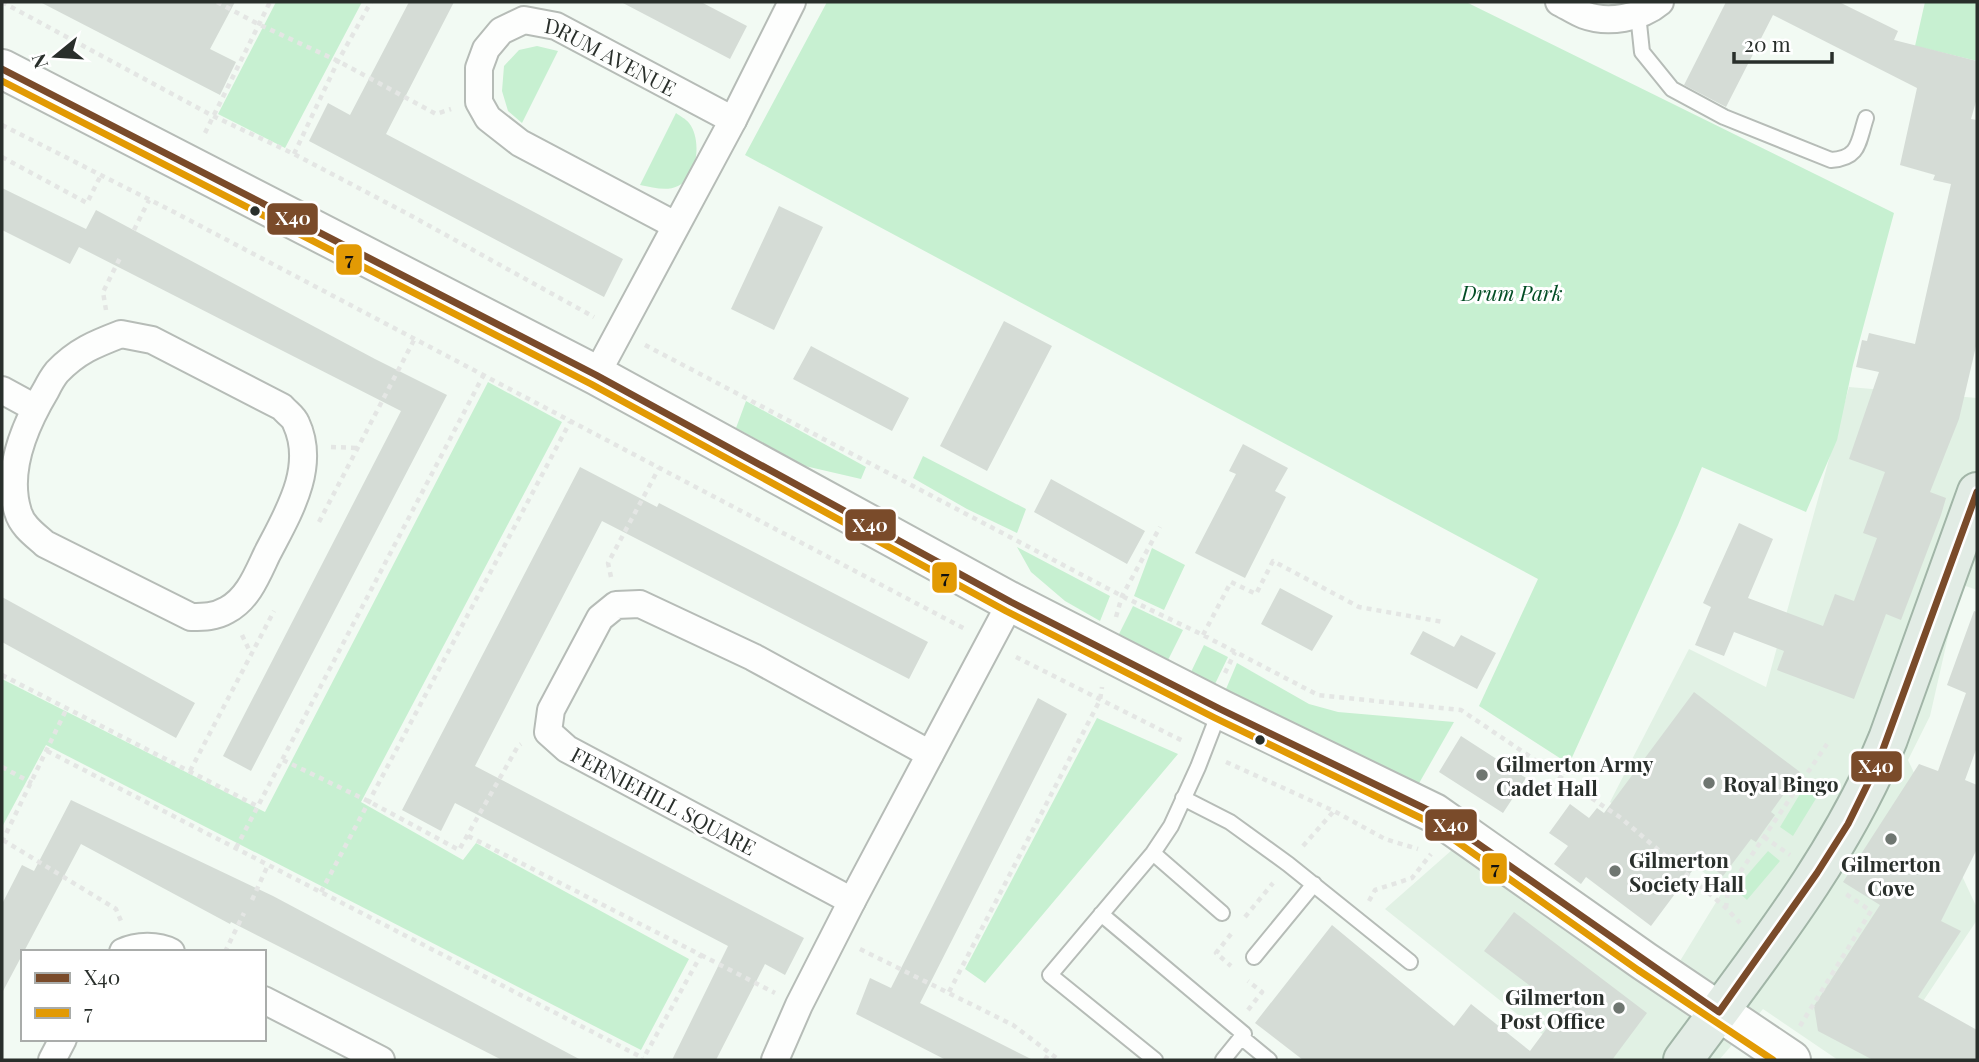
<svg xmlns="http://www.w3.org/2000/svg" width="1979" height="1062" viewBox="0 0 1979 1062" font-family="'Playfair Display',serif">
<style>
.built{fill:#e1f1e4}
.green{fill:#c7f0d1}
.building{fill:#d5dcd6}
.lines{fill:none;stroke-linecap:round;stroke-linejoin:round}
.service-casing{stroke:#b6bcb7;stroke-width:18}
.minor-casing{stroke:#b6bcb7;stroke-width:30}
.secondary-casing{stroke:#b6bcb7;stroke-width:42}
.primary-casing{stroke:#a1b5a7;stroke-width:42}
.path{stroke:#e4e6e4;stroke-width:4.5;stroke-dasharray:5 5;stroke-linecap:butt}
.service{stroke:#fdfefd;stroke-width:14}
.minor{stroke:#fdfefd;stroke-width:26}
.secondary{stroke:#fdfefd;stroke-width:38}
.primary{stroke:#e2ece5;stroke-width:38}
.bus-1-casing{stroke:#fff;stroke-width:12}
.bus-2-casing{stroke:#fff;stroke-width:12}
.bus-1{stroke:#7a4b2a;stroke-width:7}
.bus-2{stroke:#e29a04;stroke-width:7}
.bus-dot{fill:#292f2b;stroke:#fff;stroke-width:2.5}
.poi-dot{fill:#6f7671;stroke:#fff;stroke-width:2.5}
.labels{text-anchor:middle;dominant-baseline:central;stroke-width:6;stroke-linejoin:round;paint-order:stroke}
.street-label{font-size:21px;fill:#292f2b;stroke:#fff}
.park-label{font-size:21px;font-style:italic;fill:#024d24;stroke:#fff}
.poi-label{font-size:21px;font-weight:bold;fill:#292f2b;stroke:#fff;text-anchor:start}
.line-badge{stroke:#fff;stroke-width:2.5}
.badge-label{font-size:19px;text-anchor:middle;font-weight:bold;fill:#fff}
.pale-badge-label{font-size:19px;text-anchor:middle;font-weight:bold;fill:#111}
</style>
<rect width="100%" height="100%" fill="#f2faf3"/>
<path class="built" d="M 1849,387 L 1977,398 L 1977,590 L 1960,584 L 1930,716 L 1908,760 L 1977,908 L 1977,920 L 1884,1060 L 1838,1060 L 1763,1009 L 1719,1060 L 1575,1060 L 1385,909 L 1461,842 L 1661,992 L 1726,886 L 1706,874 L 1610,802 L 1689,649 L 1766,687 Z"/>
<path class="green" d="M 276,2 L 362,2 L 285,148 L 218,114 Z
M 827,2 L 1466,2 L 1894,213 L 1853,365 L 1837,440 L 1806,512 L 1702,467 L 1678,525 L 1569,764 L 1479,706 L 1538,579 L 745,155 Z
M 1925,2 L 1977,3 L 1977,61 L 1915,46 Z
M 537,46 L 558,51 L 522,123 L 508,111 L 502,91 L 504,66 L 519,50 Z
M 676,113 C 680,116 686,119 689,123 C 702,139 698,177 678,186 C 666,192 653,187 640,185 Z
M 488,382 L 562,422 L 361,802 L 463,860 L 476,843 L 689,959 L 641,1050 L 46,745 L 2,827 L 2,679 L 265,812 Z
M 746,401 L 866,467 L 861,479 L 805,466 L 736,428 Z
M 923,456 L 1026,509 L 1017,533 L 967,509 L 913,478 Z
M 1017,547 L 1110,596 L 1100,621 L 1065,601 L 1031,572 Z
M 1152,548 L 1185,565 L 1164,610 L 1134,596 Z
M 1133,606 L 1183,630 L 1166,664 L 1116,640 Z
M 1204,645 L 1228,657 L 1215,684 L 1191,672 Z
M 1237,663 L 1309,704 L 1338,712 L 1454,722 L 1418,785 L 1317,742 L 1226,689 Z
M 1097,718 L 1178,754 L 985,983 L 965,969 Z
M 1806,784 L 1820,792 L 1793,836 L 1780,827 Z
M 1768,851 L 1780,861 L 1747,900 L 1735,889 Z"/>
<path class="building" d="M 40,2 L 235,2 L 210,49 L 236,62 L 220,95 Z
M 409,2 L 454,2 L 386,134 L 623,259 L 604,297 L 309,141 L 328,103 L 350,115 Z
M 621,2 L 701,2 L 747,26 L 730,59 Z
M 1726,2 L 1839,2 L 1898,31 L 1894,40 L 1977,61 L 1977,98 L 1971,119 L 1977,120 L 1977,342 L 1959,419 L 1930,492 L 1946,498 L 1941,515 L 1901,620 L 1886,614 L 1854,699 L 1777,670 L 1784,651 L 1734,632 L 1724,656 L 1695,645 L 1711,607 L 1703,603 L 1739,523 L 1773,539 L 1748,598 L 1823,626 L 1835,594 L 1854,601 L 1877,538 L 1863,533 L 1885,472 L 1849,459 L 1879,372 L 1856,367 L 1862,340 L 1867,341 L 1869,333 L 1915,344 L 1951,184 L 1933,180 L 1935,175 L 1900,165 L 1917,88 L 1773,15 L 1726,107 L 1684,85 Z
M 2,188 L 86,229 L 96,210 L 375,359 L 447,395 L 251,771 L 223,756 L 401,411 L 79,247 L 70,264 L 2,230 Z
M 779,206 L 823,227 L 774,330 L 731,309 Z
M 1004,321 L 1052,346 L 987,471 L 940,446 Z
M 811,346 L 909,398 L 892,431 L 793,379 Z
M 1243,444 L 1288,468 L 1275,491 L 1286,497 L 1245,578 L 1195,553 L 1236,474 L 1229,471 Z
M 580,467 L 657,507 L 659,503 L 928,642 L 909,679 L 602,521 L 475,766 L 804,938 L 785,975 L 765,964 L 716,1060 L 672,1060 L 728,946 L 455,803 L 441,831 L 402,810 Z
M 1051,479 L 1145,531 L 1127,564 L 1034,512 Z
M 1280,588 L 1333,616 L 1312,651 L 1261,624 Z
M 2,597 L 195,703 L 176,738 L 2,642 Z
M 1974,611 L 1977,612 L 1977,747 L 1965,780 L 1977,785 L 1977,849 L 1941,921 L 1961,931 L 1918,997 L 1977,1030 L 1977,1060 L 1873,1060 L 1818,1031 L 1814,1006 L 1880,905 L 1843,882 L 1919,764 L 1938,771 L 1966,693 L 1947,685 Z
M 1423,631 L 1454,647 L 1461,635 L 1496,653 L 1477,689 L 1410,654 Z
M 1694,692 L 1800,772 L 1771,812 L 1775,815 L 1765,829 L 1756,842 L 1751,839 L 1723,876 L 1701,859 L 1651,926 L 1586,877 L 1581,884 L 1554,864 L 1568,846 L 1549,833 L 1570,804 L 1589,818 L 1597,808 L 1604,813 Z
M 1038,698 L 1067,714 L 920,1003 L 1033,1060 L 946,1060 L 856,1014 L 870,978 L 891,988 Z
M 1461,736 L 1526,778 L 1503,813 L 1439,772 Z
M 71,800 L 273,896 L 581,1060 L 502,1060 L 231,922 L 230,924 L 81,844 L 2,993 L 2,904 L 22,865 L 34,871 Z
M 1514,912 L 1647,1013 L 1612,1060 L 1303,1060 L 1255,1023 L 1332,925 L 1454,1026 L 1471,1004 L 1530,1051 L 1561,1009 L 1484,951 Z"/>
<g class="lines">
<g class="service-casing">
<path id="service" d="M 1638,14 L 1642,52 L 1672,89 L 1724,117 L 1831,160 C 1860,158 1858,142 1866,118
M 1183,798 L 1230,822 L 1288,864 L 1410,962
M 1153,853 L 1222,913
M 1101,914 L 1244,1034 L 1223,1060
M 1254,957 L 1314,884
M 1241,1037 L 1269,1060
M 1155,1060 L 1050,975 L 1153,853 L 1171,826 L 1198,767 L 1220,710"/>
</g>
<g class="minor-casing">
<g id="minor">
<path d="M 1559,2 C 1567,6 1576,12 1584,15 C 1608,24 1641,18 1660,2"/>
<path id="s1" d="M 675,225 L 520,143 L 488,118 L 479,102 L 479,68 L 486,49 L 501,31 L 524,20 L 556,26 L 733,120"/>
<path d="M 121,334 L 152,340 L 282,407 C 286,412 294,417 296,423 C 317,468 287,515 267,554 C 257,575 248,599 227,610 C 215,617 204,617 191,617 L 45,544 C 35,535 22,526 18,512 C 5,471 25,425 46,390 C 49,384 53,377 57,372 C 77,351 95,344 121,334 Z"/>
<path d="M 596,375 L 733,120 L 792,2"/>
<path d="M 2,390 L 35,408"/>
<path d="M 852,901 L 567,749 L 548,732 L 551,710 L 600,618 L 616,605 L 640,604 L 753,657 L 930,754"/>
<path d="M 123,952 C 137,945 158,945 171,952"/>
<path d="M 264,1000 L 381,1060"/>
<path d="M 52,1060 L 63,1039"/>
<path d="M 775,1060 L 799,1005 L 852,901 L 1011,602"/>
</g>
</g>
<g class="secondary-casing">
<path id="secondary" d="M 2,69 L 596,375 L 1011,602 L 1220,709 L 1434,813 L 1644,961 L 1791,1060"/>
</g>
<g class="primary-casing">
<path id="primary" d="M 1683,1060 C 1758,958 1840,857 1888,739 L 1977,492"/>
</g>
<path class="path" d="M 2,2 L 213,116 L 294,154 L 408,214 L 594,317
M 217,2 L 258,24 L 338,61 L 436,114 L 451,109
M 2,125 L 172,211 L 965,629
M 205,133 L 270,2
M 294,154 L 338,61 L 371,2
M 2,157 L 87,203 L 101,175
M 134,230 L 149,200
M 106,310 L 103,292 L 121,256
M 645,345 L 1122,596 L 1203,635 L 1318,695 L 1461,710 L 1621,818 L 1726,908 L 1740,923
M 331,447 L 358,448
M 319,522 L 414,340
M 611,577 L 608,563 L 659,468
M 1116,617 L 1122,596 L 1160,527
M 242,635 L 251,654
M 1203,635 L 1231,582 L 1256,594 L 1273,561 L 1359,607 L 1443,622
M 1016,657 L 1183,741
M 1225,673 L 1235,652
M 2,675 L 257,806
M 47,751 L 643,1058
M 283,760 L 370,802 L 459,850 L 518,746 L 521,744
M 1226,762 L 1334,811 L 1385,839 L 1418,849
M 2,767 L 32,783
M 190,771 L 274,611
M 468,836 L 701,955 L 643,1059
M 1764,837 L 1790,855
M 3,840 L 116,909 L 121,921
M 2,842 L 67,708
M 1303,846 L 1334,811
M 236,848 L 483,376
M 321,892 L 570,422
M 252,900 L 268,865
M 1369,901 L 1375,890 L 1412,878 L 1431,854
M 1726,908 L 1728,890 L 1827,744
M 1245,917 L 1273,883
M 1231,934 L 1216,953 L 1231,966
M 860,949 L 1013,1025 L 1059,1060
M 225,952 L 244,913
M 701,955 L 775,993
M 949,992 L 1100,700 L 1102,687
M 1248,1010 L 1262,992 L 1248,981
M 1800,1026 L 1871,911 L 1846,894
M 1045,1060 L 1049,1053"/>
<use href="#service" class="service"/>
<use href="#minor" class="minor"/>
<use href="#secondary" class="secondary"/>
<use href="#primary" class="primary"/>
<g class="bus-1-casing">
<path id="bus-1" d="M 2,69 L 596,375 L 1011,602 L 1220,709 L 1434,813 L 1719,1012
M 1719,1012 L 1817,873 L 1848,824 L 1878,763 L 1977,492"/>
</g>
<g class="bus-2-casing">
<path id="bus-2" d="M 2,81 L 591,384 L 1006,611 L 1215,718 L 1429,822 L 1638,970 L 1773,1060"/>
</g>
<use href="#bus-1" class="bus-1"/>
<use href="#bus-2" class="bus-2"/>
</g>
<g class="bus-dot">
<circle cx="255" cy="211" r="6"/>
<circle cx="1260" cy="740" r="6"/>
</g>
<g class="poi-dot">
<circle cx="1482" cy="775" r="7"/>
<circle cx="1709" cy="783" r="7"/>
<circle cx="1891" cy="839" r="7"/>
<circle cx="1615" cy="871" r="7"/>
<circle cx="1619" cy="1008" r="7"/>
</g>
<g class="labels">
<g class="street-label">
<text stroke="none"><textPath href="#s1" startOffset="432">DRUM AVENUE</textPath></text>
<text transform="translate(664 800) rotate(28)">FERNIEHILL SQUARE</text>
</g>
<g class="park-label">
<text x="1512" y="292">Drum Park</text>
</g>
<g class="poi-label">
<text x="1496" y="763">Gilmerton Army<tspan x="1496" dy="24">Cadet Hall</tspan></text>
<text x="1723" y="783">Royal Bingo</text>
<text x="1629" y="859">Gilmerton<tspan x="1629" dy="24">Society Hall</tspan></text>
<text x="1891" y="863" text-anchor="middle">Gilmerton<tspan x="1891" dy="24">Cove</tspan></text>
<text x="1605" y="996" text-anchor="end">Gilmerton<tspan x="1605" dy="24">Post Office</tspan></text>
</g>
</g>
<g class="line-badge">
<rect x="266" y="202" width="53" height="34" rx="7" fill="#7a4b2a"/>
<rect x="335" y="243" width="28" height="33" rx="7" fill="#e29a04"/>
<rect x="844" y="508" width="53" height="34" rx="7" fill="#7a4b2a"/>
<rect x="931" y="561" width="27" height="33" rx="7" fill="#e29a04"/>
<rect x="1850" y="750" width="53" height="33" rx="7" fill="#7a4b2a"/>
<rect x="1424" y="808" width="54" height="34" rx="7" fill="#7a4b2a"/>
<rect x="1481" y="852" width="27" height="33" rx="7" fill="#e29a04"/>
</g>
<g class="badge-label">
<text x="293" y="225">X40</text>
<text x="870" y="532">X40</text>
<text x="1876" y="773">X40</text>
<text x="1451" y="832">X40</text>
</g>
<g class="pale-badge-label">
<text x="349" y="266">7</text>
<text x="945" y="584">7</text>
<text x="1495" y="875">7</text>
</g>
<rect width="1979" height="1062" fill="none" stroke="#292f2b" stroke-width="7"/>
<rect x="21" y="950" width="245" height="91" fill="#ffffff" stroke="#a9acaa" stroke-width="2"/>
<rect x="35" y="973" width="35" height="10" fill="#7a4b2a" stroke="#a9acaa" stroke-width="2"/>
<text x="84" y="985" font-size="21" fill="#292f2b">X40</text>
<rect x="35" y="1008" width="35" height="10" fill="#e29a04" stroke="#a9acaa" stroke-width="2"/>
<text x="84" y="1020" font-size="21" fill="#292f2b">7</text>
<g transform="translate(56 56) rotate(252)" stroke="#ffffff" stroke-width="5" paint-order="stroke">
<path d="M0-5L12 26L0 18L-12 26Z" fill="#292f2b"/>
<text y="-10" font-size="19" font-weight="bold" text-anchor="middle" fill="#292f2b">N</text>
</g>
<path d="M1734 52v10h98v-10" fill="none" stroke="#292f2b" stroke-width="3.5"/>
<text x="1744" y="52" font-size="21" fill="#292f2b" stroke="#ffffff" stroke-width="5" paint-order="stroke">20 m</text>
</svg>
